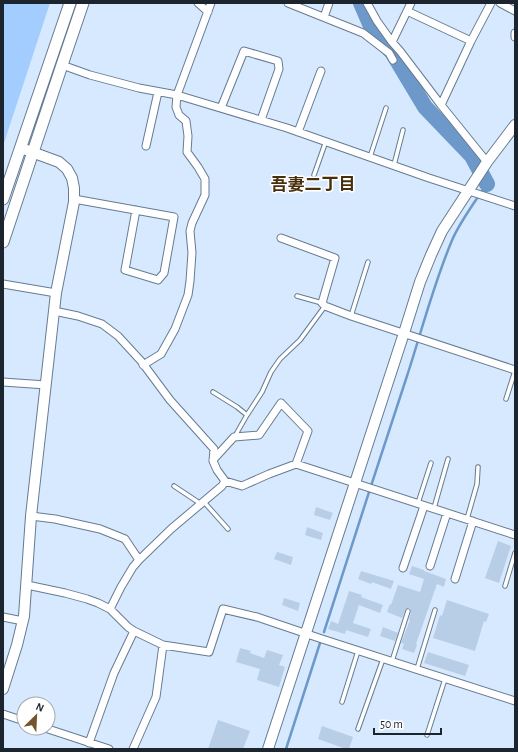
<svg xmlns="http://www.w3.org/2000/svg" width="518" height="752" viewBox="0 0 518 752" font-family="'Alegreya Sans','Noto Sans JP',sans-serif">
<style>
.green{fill:#a2cdfe}
.lines{fill:none;stroke-linecap:round;stroke-linejoin:round}
.stream{stroke:#6c99ca;stroke-width:2.5}
.river{stroke:#6c99ca;stroke-width:16}
.building{fill:#b8cee7}
.lane-casing{stroke:#667b91;stroke-width:5.5}
.street-casing{stroke:#667b91;stroke-width:9}
.secondary-casing{stroke:#667b91;stroke-width:12}
.primary-casing{stroke:#667b91;stroke-width:13}
.lane{stroke:#fff;stroke-width:3.5}
.street{stroke:#fff;stroke-width:7}
.secondary{stroke:#fff;stroke-width:10}
.primary{stroke:#fff;stroke-width:11}
.labels{text-anchor:middle;dominant-baseline:central;stroke-width:3;stroke-linejoin:round;paint-order:stroke}
.neighbourhood-label{font-size:17px;font-weight:bold;fill:#482f0c;stroke:#fff}
</style>
<rect width="100%" height="100%" fill="#d7e9fe"/>
<path class="green" d="M 3,3 L 50,3 L 3,146 Z"/>
<g class="lines">
<path class="stream" d="M 324,632 C 351,547 379,461 407,376 C 422,330 434,282 453,238 C 462,219 475,201 487,184
M 286,749 L 320,643"/>
<path class="river" d="M 361,3 L 374,33 L 392,52 L 425,107 L 472,156 L 487,184"/>
</g>
<path class="building" d="M 316,507 L 333,513 L 330,520 L 314,515 Z
M 307,527 L 323,533 L 321,540 L 305,535 Z
M 498,541 L 511,546 L 499,583 L 485,578 Z
M 277,552 L 293,557 L 291,565 L 274,559 Z
M 412,566 L 424,570 L 424,571 L 446,579 L 444,587 L 437,584 L 416,644 L 417,645 L 414,653 L 402,649 L 404,644 L 401,643 L 410,620 L 409,620 L 411,612 L 411,609 L 409,608 L 406,609 L 402,618 L 387,612 L 390,604 L 391,605 L 398,585 L 420,592 L 424,579 L 409,574 Z
M 361,571 L 394,581 L 391,589 L 372,582 L 371,584 L 358,579 Z
M 349,591 L 362,595 L 361,597 L 383,605 L 380,613 L 359,605 L 353,623 L 371,629 L 368,637 L 346,630 L 345,634 L 328,629 L 331,621 L 338,624 Z
M 284,598 L 300,603 L 298,611 L 282,605 Z
M 447,600 L 489,614 L 486,622 L 484,621 L 475,651 L 433,638 L 440,615 L 442,616 Z
M 383,627 L 398,633 L 395,641 L 380,636 Z
M 240,648 L 251,651 L 250,653 L 264,658 L 267,650 L 283,655 L 279,665 L 285,667 L 279,687 L 257,680 L 260,669 L 236,662 Z
M 428,652 L 469,665 L 465,676 L 424,663 Z
M 218,720 L 250,731 L 243,749 L 208,749 Z
M 322,726 L 353,737 L 349,749 L 346,749 L 318,739 Z"/>
<g class="lines">
<g class="lane-casing">
<path id="lane" d="M 370,157 L 386,108
M 394,165 L 403,130
M 314,175 L 326,141
M 297,296 L 322,303
M 351,316 L 368,262
M 213,392 L 237,407 L 247,415
M 506,399 L 515,371
M 235,436 L 247,415 L 262,392 L 271,372 L 280,359 L 300,340 L 325,306
M 174,486 L 201,504
M 204,502 L 228,529
M 418,503 L 431,463
M 434,508 L 448,459
M 467,519 L 477,484 L 478,467
M 505,586 L 515,553
M 392,661 L 408,611
M 417,669 L 435,610
M 342,702 L 358,651
M 358,729 L 383,659
M 427,735 L 445,679"/>
</g>
<g class="street-casing">
<path id="street" d="M 198,3 L 208,12
M 288,3 L 363,33 L 389,53 L 393,60
M 367,3 L 377,21 L 392,42 L 400,51 L 441,105 L 487,162
M 500,3 L 515,11
M 407,11 L 471,41
M 324,17 L 329,3
M 515,33 L 515,37
M 392,42 L 411,3
M 62,65 L 90,75 L 139,88 L 177,95 L 287,128 L 429,178 L 515,206
M 441,105 L 471,41 L 491,3
M 221,108 L 244,51 L 278,61 L 279,69 L 261,120
M 298,132 L 321,71
M 146,146 L 158,92
M 74,199 L 174,217 L 164,273 L 158,280 L 125,270 L 136,210
M 281,238 L 335,258 L 322,303 L 325,306 L 351,316 L 515,370
M 3,284 L 56,293
M 54,311 L 78,316 L 102,324 L 118,336 L 141,361 L 170,400 L 214,449 L 213,461 L 217,470 L 225,481 L 242,486 L 269,474 L 296,464 L 515,535
M 143,365 L 161,354 L 175,329 L 188,295 L 190,281 L 192,253 L 190,231 L 192,223 L 205,195 L 205,179 L 198,167 L 187,152 L 188,136 L 186,121 L 179,115 L 176,107 L 177,95 L 211,3
M 3,382 L 46,385
M 213,460 L 234,437 L 259,435 L 281,403 L 308,431 L 296,464
M 31,516 L 55,519 L 100,529 L 125,539 L 139,560
M 430,566 L 447,513
M 403,568 L 424,506
M 455,579 L 473,521
M 27,585 L 65,593 L 87,599 L 98,603 L 110,609 L 128,627 L 134,631 L 163,645 L 209,652 L 223,609 L 257,617 L 322,639 L 515,701
M 110,609 L 121,587 L 133,567 L 139,560 L 171,529 L 222,486 L 225,481
M 3,617 L 23,621
M 3,714 L 24,721
M 45,728 L 109,749
M 89,743 L 114,673 L 134,631
M 133,749 L 156,697 L 163,645"/>
</g>
<g class="secondary-casing">
<path id="secondary" d="M 3,689 L 17,645 L 24,616 L 31,516 L 54,311 L 56,293 L 74,202 L 74,188 L 72,178 L 67,169 L 59,162 L 21,148
M 268,749 L 404,333 L 420,282 L 431,255 L 442,231 L 487,162 L 515,125"/>
</g>
<g class="primary-casing">
<path id="primary" d="M 3,199 L 70,3
M 3,242 L 62,65 L 83,3"/>
</g>
<use href="#lane" class="lane"/>
<use href="#street" class="street"/>
<use href="#secondary" class="secondary"/>
<use href="#primary" class="primary"/>
</g>
<g class="labels">
<g class="neighbourhood-label">
<text x="313" y="184">吾妻二丁目</text>
</g>
</g>
<rect width="518" height="752" fill="none" stroke="#1c242d" stroke-width="8"/>
<g transform="translate(36 716) rotate(24)"><circle r="19" fill="#ffffff" stroke="#a4a7ab"/>
<path d="M0-3L7 15L0 10L-7 15Z" fill="#74542a"/>
<text y="-6" font-size="11" font-weight="bold" text-anchor="middle" fill="#1c242d">N</text>
</g>
<path d="M374 728v6h67v-6" fill="none" stroke="#1c242d" stroke-width="2"/>
<text x="380" y="728" font-size="12" fill="#1c242d" stroke="#ffffff" stroke-width="3" paint-order="stroke">50 m</text>
</svg>
